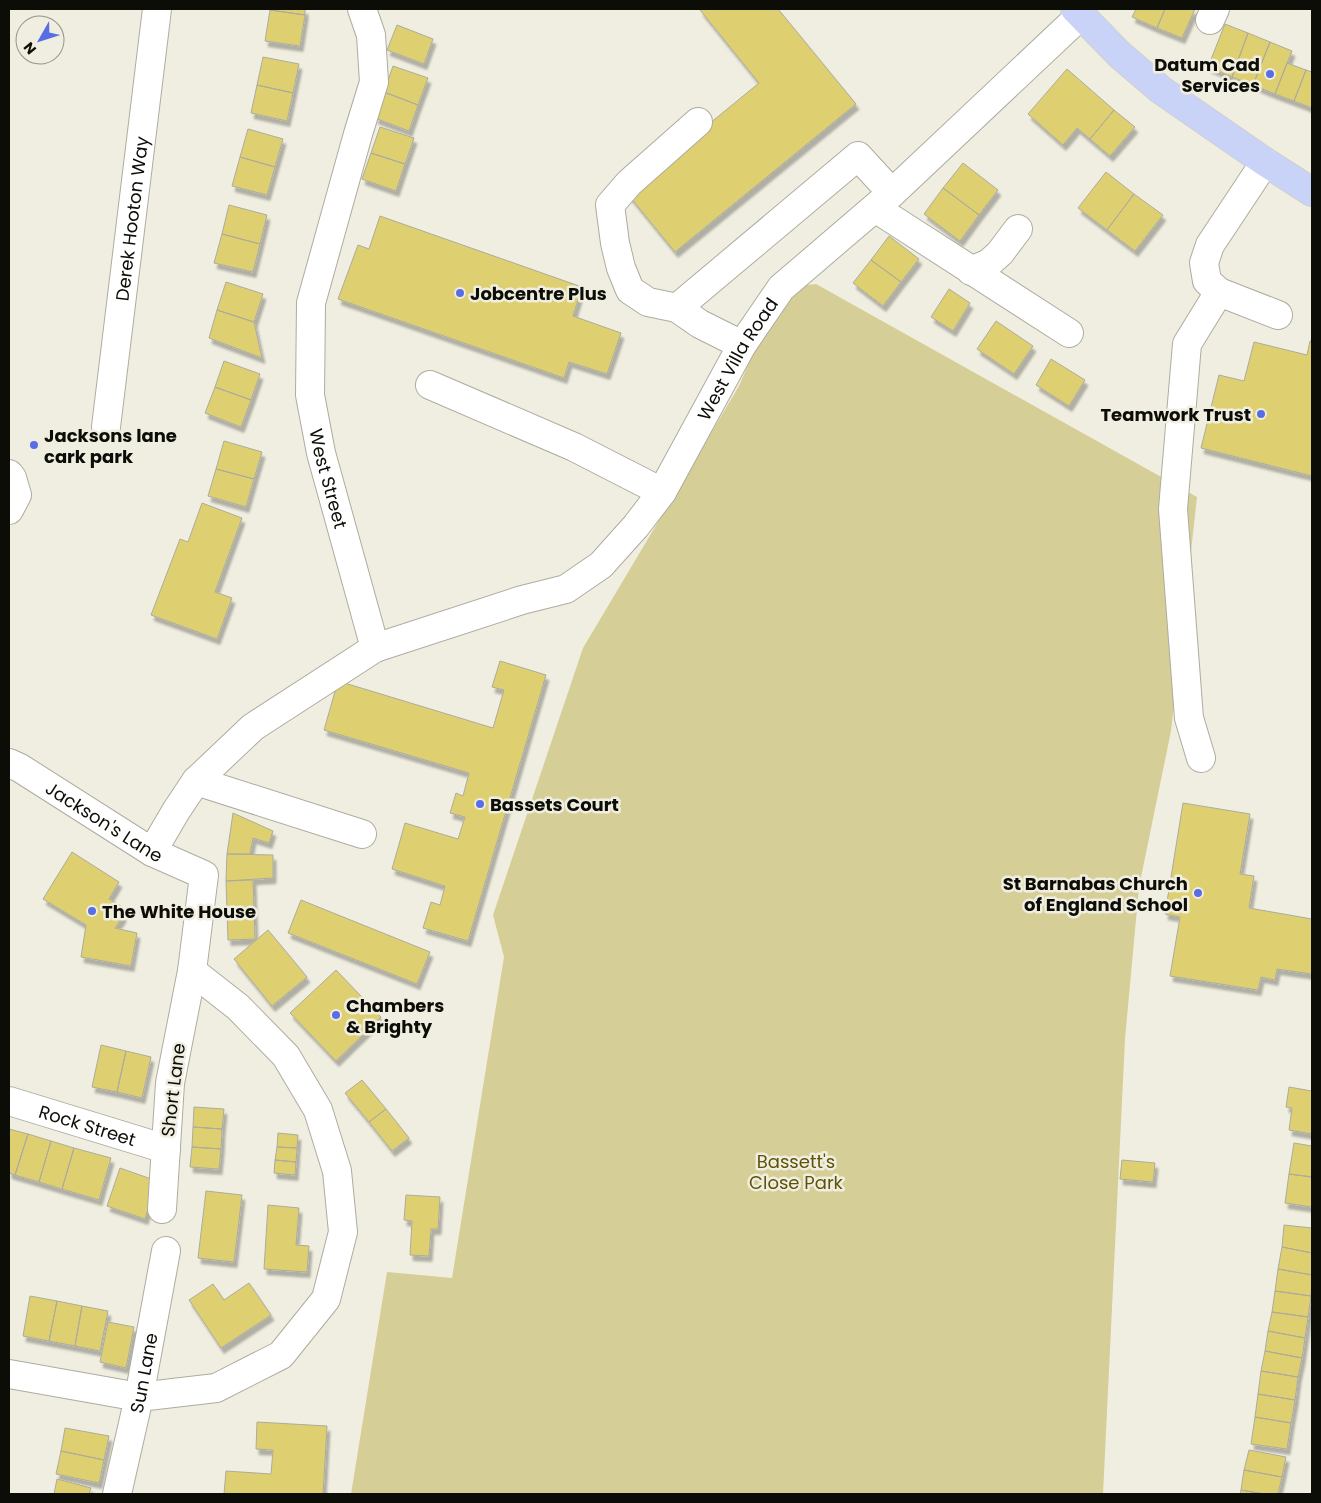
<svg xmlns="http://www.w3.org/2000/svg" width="1321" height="1503" viewBox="0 0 1321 1503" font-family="Poppins,sans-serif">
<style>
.green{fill:#d5ce96}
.building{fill:#ded071;stroke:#acab9d;filter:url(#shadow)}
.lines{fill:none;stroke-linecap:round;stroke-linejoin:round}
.minor-casing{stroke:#aeac9f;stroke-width:30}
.major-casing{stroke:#cfcfce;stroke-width:30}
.minor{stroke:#fff;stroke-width:28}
.major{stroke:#c9d3f8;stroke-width:28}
.poi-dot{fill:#596ee5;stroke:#f0eee0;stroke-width:2}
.labels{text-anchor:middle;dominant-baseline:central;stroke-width:5;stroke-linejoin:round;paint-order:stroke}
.poi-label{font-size:18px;font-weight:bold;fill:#0d0d08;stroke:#f0eee0;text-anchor:start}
.street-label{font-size:18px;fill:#0d0d08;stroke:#f0eee0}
.park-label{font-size:18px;fill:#5d5307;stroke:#f0eee0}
</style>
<defs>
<filter id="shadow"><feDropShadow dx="3" dy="5.5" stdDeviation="1" flood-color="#0004"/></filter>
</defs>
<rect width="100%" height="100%" fill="#f0eee0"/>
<path class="green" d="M 816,284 L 1197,497 L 1171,731 L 1139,887 L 1125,1039 L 1103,1494 L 351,1494 L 387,1272 L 452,1278 L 504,957 L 493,915 L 583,648 L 739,386 L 781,288 Z"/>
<path class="building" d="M 270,9 L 305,9 L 305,15 L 270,10 Z
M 702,9 L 778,9 L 856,104 L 675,252 L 626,192 L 759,83 L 700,10 Z
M 1136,9 L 1165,9 L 1157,28 L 1132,17 Z
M 1165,9 L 1195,9 L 1182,38 L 1157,28 Z
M 270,10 L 305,15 L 300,46 L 265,41 Z
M 1225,24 L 1248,33 L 1232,77 L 1208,67 Z
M 397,25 L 433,39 L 424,64 L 387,50 Z
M 1248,33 L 1270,42 L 1253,85 L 1232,77 Z
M 1270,42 L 1292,51 L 1275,94 L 1253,85 Z
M 263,57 L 299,64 L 293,93 L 257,85 Z
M 1287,63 L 1306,70 L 1294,101 L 1275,94 Z
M 393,66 L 428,78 L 418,105 L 384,92 Z
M 1067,69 L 1114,110 L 1090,139 L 1077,128 L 1063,145 L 1028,114 Z
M 1306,70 L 1312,72 L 1312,108 L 1294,101 Z
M 257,85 L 293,93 L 287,121 L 251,113 Z
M 384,92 L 418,105 L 409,131 L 375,118 Z
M 1114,110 L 1135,127 L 1110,156 L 1090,139 Z
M 380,127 L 414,138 L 405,164 L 371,153 Z
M 248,129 L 283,139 L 275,167 L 240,157 Z
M 371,153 L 405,164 L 396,191 L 362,179 Z
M 240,157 L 275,167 L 267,195 L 232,186 Z
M 963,163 L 998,190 L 979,215 L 943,188 Z
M 1106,172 L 1134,194 L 1107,230 L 1078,208 Z
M 943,188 L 979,215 L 960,241 L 924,214 Z
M 1134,194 L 1163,215 L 1135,251 L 1107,230 Z
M 229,205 L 267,215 L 260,244 L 222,234 Z
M 380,216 L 582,287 L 573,316 L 621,333 L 607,374 L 569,362 L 564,378 L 338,299 L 358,245 L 369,249 Z
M 222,234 L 260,244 L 253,272 L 214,263 Z
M 889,236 L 919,259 L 901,282 L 871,260 Z
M 871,260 L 901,282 L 883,306 L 853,283 Z
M 226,282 L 263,294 L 254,322 L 217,310 Z
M 949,289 L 970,303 L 953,331 L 931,317 Z
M 217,310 L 254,322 L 262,358 L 209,338 Z
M 996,321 L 1033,346 L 1014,374 L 977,349 Z
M 1310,341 L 1312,341 L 1312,476 L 1201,448 L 1219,375 L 1244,381 L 1254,342 L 1307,355 Z
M 1051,359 L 1085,380 L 1069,406 L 1036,385 Z
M 224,361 L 260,374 L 251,400 L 215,387 Z
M 215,387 L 251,400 L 241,427 L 205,413 Z
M 224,441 L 262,452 L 254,479 L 216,469 Z
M 216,469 L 254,479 L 246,507 L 208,496 Z
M 202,503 L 242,518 L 215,592 L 232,598 L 217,639 L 151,615 L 180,539 L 188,542 Z
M 500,661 L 546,675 L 468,941 L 423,928 L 431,902 L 440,905 L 445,886 L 392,869 L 405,823 L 458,839 L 465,817 L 450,813 L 456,793 L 463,796 L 469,773 L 324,730 L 338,681 L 493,728 L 504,690 L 492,687 Z
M 1183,803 L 1250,814 L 1240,874 L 1254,876 L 1249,908 L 1312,919 L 1312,974 L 1277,969 L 1275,980 L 1261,977 L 1258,990 L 1170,976 L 1180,917 L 1165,914 Z
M 233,813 L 273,831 L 269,843 L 253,838 L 250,854 L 227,854 Z
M 72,852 L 119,882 L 109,899 L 120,905 L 123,917 L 115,928 L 137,933 L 131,966 L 81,957 L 86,925 L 43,899 Z
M 227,854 L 273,855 L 273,878 L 226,881 Z
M 253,880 L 254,910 L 227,911 L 226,881 Z
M 301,900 L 430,952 L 417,984 L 288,933 Z
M 254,910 L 255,939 L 228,940 L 227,911 Z
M 268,930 L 307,977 L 272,1006 L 234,959 Z
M 336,970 L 381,1017 L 336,1061 L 290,1013 Z
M 101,1045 L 126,1051 L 117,1092 L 92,1087 Z
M 126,1051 L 151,1057 L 142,1098 L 117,1092 Z
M 362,1080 L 386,1109 L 369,1122 L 345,1093 Z
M 1289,1087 L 1312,1091 L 1312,1134 L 1289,1130 L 1292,1108 L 1286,1107 Z
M 194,1107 L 224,1109 L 222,1129 L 193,1127 Z
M 386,1109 L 409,1138 L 392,1151 L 369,1122 Z
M 193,1127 L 222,1129 L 221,1149 L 192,1147 Z
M 9,1129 L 28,1134 L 15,1175 L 9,1173 Z
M 278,1133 L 298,1135 L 297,1148 L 277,1147 Z
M 28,1134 L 51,1141 L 39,1182 L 15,1175 Z
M 51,1141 L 74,1148 L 62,1189 L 39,1182 Z
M 1294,1143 L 1312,1146 L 1312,1177 L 1289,1174 Z
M 192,1147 L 221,1149 L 219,1169 L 190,1167 Z
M 277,1147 L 297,1148 L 296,1162 L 275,1160 Z
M 74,1148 L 111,1158 L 99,1200 L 62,1189 Z
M 275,1160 L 296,1162 L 295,1175 L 274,1173 Z
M 1122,1160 L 1155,1163 L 1153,1182 L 1120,1179 Z
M 120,1168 L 157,1181 L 145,1219 L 107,1206 Z
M 1289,1174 L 1312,1177 L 1312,1207 L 1285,1203 Z
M 206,1191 L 242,1195 L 234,1262 L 198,1258 Z
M 406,1195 L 440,1197 L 438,1229 L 431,1229 L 429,1256 L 410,1255 L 412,1221 L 404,1220 Z
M 268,1205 L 299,1208 L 296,1245 L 309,1246 L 307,1272 L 264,1269 Z
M 1284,1225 L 1312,1228 L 1312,1253 L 1282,1247 Z
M 1282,1247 L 1312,1253 L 1312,1275 L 1278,1269 Z
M 1278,1269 L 1312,1275 L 1311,1296 L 1275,1291 Z
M 249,1283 L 271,1315 L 221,1348 L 189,1300 L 213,1284 L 224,1300 Z
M 1275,1291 L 1311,1296 L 1308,1317 L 1272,1312 Z
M 30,1296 L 57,1301 L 49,1341 L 23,1336 Z
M 57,1301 L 82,1306 L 75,1346 L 49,1341 Z
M 82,1306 L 108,1311 L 100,1351 L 75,1346 Z
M 1272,1312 L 1308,1317 L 1305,1338 L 1268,1331 Z
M 108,1322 L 134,1327 L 126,1368 L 100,1362 Z
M 1268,1331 L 1305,1338 L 1302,1358 L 1265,1351 Z
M 1265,1351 L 1302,1358 L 1298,1377 L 1261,1371 Z
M 1261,1371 L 1298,1377 L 1295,1400 L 1258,1394 Z
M 1258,1394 L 1295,1400 L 1291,1423 L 1255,1417 Z
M 1255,1417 L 1291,1423 L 1287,1449 L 1251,1444 Z
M 257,1422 L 327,1426 L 323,1494 L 224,1494 L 226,1471 L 271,1474 L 273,1450 L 256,1449 Z
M 65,1428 L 109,1436 L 104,1460 L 61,1451 Z
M 1249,1450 L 1286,1457 L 1282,1477 L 1244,1470 Z
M 61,1451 L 104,1460 L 99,1483 L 56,1474 Z
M 1244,1470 L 1282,1477 L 1278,1494 L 1264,1494 L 1241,1490 Z
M 57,1479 L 91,1488 L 89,1494 L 54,1494 Z
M 1241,1490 L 1264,1494 L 1240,1494 Z"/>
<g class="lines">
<g class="minor-casing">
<g id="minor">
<path id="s1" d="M 362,9 L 371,35 L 374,82 L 358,134 L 311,303 L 310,395 L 321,453 L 375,648"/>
<path d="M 1210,20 L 1215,9"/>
<path d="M 1265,162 L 1210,245 L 1204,263 L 1207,281 L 1219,292 L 1278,315"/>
<path d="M 875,208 L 1069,333"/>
<path d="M 971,271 L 989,263 L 1000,253 L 1018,229"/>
<path d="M 677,308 L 648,302 L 630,290 L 621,268 L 615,243 L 610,205 L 629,183 L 698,122"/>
<path d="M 742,345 L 700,324 L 677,308 L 858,156 L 892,193"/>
<path d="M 430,385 L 574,447 L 662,492"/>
<path id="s2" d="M 106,427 L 157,9"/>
<path d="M 9,474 L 12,478 L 17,495 L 9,510"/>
<path d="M 1201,758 L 1189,718 L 1173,509 L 1187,344 L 1219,292"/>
<path id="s3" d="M 9,763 L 20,768 L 152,852 L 204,875 L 192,971 L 170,1083 L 162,1209"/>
<path d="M 196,781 L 362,834"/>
<path id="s4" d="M 152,852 L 176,811 L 196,781 L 253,727 L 375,648 L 522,600 L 566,589 L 601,565 L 636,526 L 662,492 L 742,345 L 781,288 L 892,193 L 1081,15"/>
<path id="s5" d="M 9,1101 L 166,1149"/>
<path d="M 9,1374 L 139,1397 L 216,1388 L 281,1355 L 326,1299 L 343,1232 L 337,1171 L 318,1110 L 286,1056 L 238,1007 L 192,971"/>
<path id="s6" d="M 117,1494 L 139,1397 L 166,1251"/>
</g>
</g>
<g class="major-casing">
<path id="major" d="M 1075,9 L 1120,55 L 1161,90 L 1265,162 L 1312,192"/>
</g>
<use href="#minor" class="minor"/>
<use href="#major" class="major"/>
</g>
<g class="poi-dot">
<circle cx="1270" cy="74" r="5"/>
<circle cx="460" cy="293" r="5"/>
<circle cx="1261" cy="414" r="5"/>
<circle cx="34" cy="445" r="5"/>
<circle cx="480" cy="804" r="5"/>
<circle cx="1198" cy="893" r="5"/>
<circle cx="92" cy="911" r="5"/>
<circle cx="336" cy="1015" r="5"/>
</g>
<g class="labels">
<g class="poi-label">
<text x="1260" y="64" text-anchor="end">Datum Cad<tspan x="1260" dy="21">Services</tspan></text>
<text x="470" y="293">Jobcentre Plus</text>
<text x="1251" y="414" text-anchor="end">Teamwork Trust</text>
<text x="44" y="435">Jacksons lane<tspan x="44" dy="21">cark park</tspan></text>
<text x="490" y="804">Bassets Court</text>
<text x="1188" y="883" text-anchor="end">St Barnabas Church<tspan x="1188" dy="21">of England School</tspan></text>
<text x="102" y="911">The White House</text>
<text x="346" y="1005">Chambers<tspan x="346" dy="21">&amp; Brighty</tspan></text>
</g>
<g class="street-label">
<text stroke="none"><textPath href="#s2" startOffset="210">Derek Hooton Way</textPath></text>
<text stroke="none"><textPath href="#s4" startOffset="798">West Villa Road</textPath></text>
<text stroke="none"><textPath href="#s1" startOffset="482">West Street</textPath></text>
<text stroke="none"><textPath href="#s3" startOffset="112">Jackson's Lane</textPath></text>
<text transform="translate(173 1090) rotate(-83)">Short Lane</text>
<text stroke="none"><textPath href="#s5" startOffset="82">Rock Street</textPath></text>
<text stroke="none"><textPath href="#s6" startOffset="124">Sun Lane</textPath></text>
</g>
<g class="park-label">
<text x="796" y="1161">Bassett's<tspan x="796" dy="21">Close Park</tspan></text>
</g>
</g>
<rect width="1321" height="1503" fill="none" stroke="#0d0d08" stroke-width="20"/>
<g transform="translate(40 40) rotate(231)"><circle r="24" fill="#f0eee0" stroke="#95948a"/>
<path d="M0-4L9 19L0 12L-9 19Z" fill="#596ee5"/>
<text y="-8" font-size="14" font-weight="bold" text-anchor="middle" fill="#0d0d08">N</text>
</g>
</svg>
